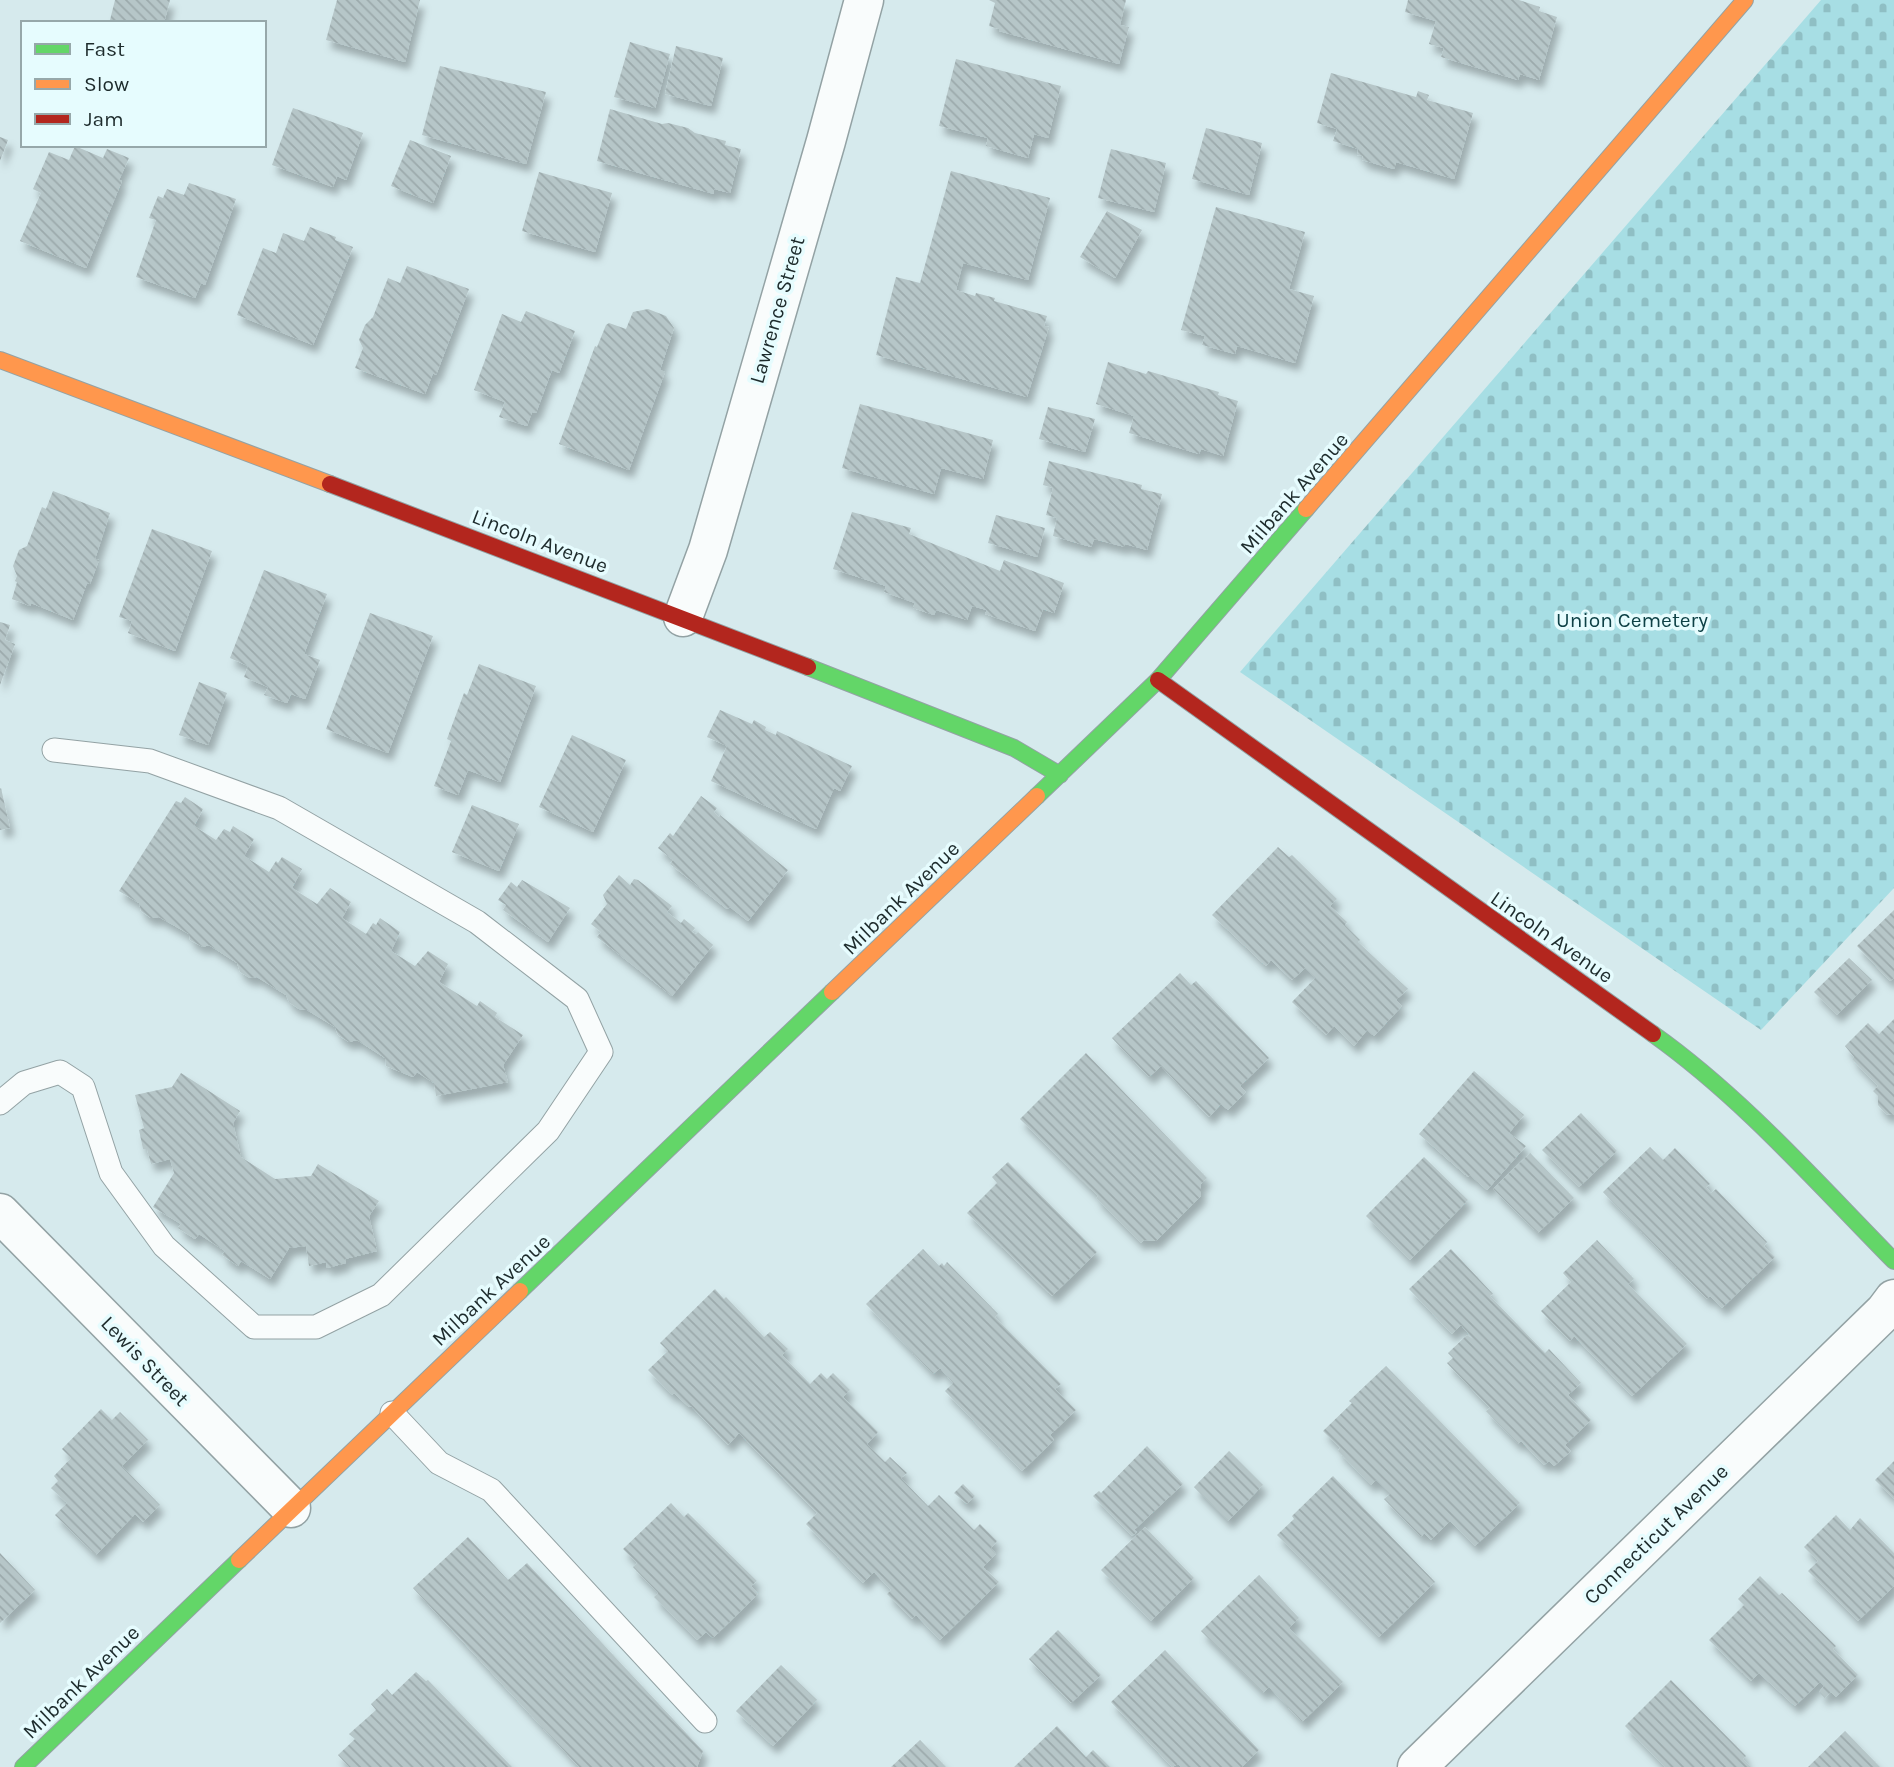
<svg xmlns="http://www.w3.org/2000/svg" width="1894" height="1767" viewBox="0 0 1894 1767" font-family="Karla,sans-serif">
<style>
.cemetery{fill:url(#cemetery-stones)}
.building{fill:url(#building-back-hatch);filter:url(#shadow)}
.lines{fill:none;stroke-linecap:round;stroke-linejoin:round}
.lane-casing{stroke:#93a2a4;stroke-width:25}
.street-casing{stroke:#93a2a4;stroke-width:41}
.fast-casing{stroke:#93a2a4;stroke-width:18}
.slow-casing{stroke:#93a2a4;stroke-width:18}
.jam-casing{stroke:#93a2a4;stroke-width:18}
.lane{stroke:#f9fcfc;stroke-width:23}
.street{stroke:#f9fcfc;stroke-width:38}
.fast{stroke:#63d668;stroke-width:16}
.slow{stroke:#ff974d;stroke-width:16}
.jam{stroke:#b3261e;stroke-width:16}
.labels{text-anchor:middle;dominant-baseline:central;stroke-width:7;stroke-linejoin:round;paint-order:stroke}
.street-label{font-size:21px;fill:#1d2b2c;stroke:#e6fcfe}
.park-label{font-size:21px;fill:#0e4146;stroke:#e6fcfe}
</style>
<defs>
<pattern id="cemetery-stones" width="16" height="16" patternUnits="userSpaceOnUse" patternTransform="scale(1.75)"><rect width="16" height="16" fill="#a7dee4"/><path d="M2 7V4a2 2 0 0 1 4 0v3zM10 15v-3a2 2 0 0 1 4 0v3z" fill="#8fbfc4"/></pattern>
<pattern id="building-back-hatch" width="6" height="6" patternUnits="userSpaceOnUse" patternTransform="scale(1.75)"><rect width="6" height="6" fill="#b6c6c8"/><path d="M-1 5l2 2M0 0l6 6M5-1l2 2" fill="none" stroke="#9caaac"/></pattern>
<filter id="shadow"><feDropShadow dx="4.5" dy="8" stdDeviation="3.5" flood-color="#0004"/></filter>
</defs>
<rect width="100%" height="100%" fill="#d6eaed"/>
<path class="cemetery" d="M 1821,0 L 1894,0 L 1894,888 L 1761,1030 L 1240,672 Z"/>
<path class="building" d="M 115,0 L 170,0 L 164,23 L 122,23 L 110,20 Z
M 337,0 L 420,0 L 405,62 L 326,40 Z
M 989,0 L 1126,0 L 1120,25 L 1129,27 L 1119,64 L 999,31 L 999,29 L 989,26 L 995,3 Z
M 1408,0 L 1519,0 L 1540,7 L 1539,11 L 1557,17 L 1539,80 L 1520,74 L 1518,80 L 1441,57 L 1444,48 L 1429,44 L 1436,21 L 1405,12 Z
M 630,42 L 670,54 L 655,108 L 614,97 Z
M 676,46 L 723,58 L 711,106 L 665,94 Z
M 956,59 L 1061,86 L 1048,138 L 1034,134 L 1028,158 L 986,146 L 988,138 L 939,126 Z
M 440,66 L 546,92 L 526,164 L 422,135 Z
M 1331,73 L 1416,97 L 1418,91 L 1429,95 L 1427,100 L 1473,113 L 1454,179 L 1396,162 L 1394,169 L 1362,160 L 1363,156 L 1357,155 L 1358,149 L 1333,141 L 1337,129 L 1317,123 Z
M 293,108 L 363,133 L 346,180 L 337,176 L 333,187 L 272,165 Z
M 610,109 L 662,124 L 668,123 L 688,128 L 695,133 L 726,141 L 725,145 L 741,149 L 730,193 L 714,189 L 714,194 L 597,161 Z
M 1206,128 L 1262,143 L 1249,195 L 1192,179 Z
M 0,137 L 8,140 L 0,161 Z
M 410,140 L 451,156 L 433,203 L 391,186 Z
M 75,146 L 103,158 L 107,149 L 129,158 L 119,180 L 122,181 L 86,268 L 20,241 L 41,193 L 33,189 L 49,152 L 69,160 Z
M 1111,149 L 1166,163 L 1154,212 L 1098,198 Z
M 951,171 L 1050,198 L 1028,280 L 963,263 L 956,290 L 975,296 L 976,293 L 995,298 L 994,301 L 1047,316 L 1044,326 L 1049,327 L 1027,397 L 876,355 L 896,277 L 920,283 Z
M 539,172 L 612,193 L 595,252 L 522,231 Z
M 189,183 L 236,199 L 205,285 L 201,283 L 195,298 L 136,277 L 156,220 L 149,218 L 158,196 L 163,198 L 167,189 L 184,195 Z
M 1216,207 L 1305,232 L 1289,289 L 1314,296 L 1295,363 L 1237,346 L 1235,354 L 1202,345 L 1205,336 L 1181,330 Z
M 1107,211 L 1142,230 L 1115,278 L 1080,257 Z
M 310,227 L 336,237 L 335,240 L 353,247 L 313,345 L 237,315 L 263,248 L 276,253 L 283,233 L 304,241 Z
M 407,266 L 469,289 L 436,375 L 433,373 L 425,394 L 355,368 L 363,348 L 359,340 L 365,325 L 373,317 L 388,278 L 400,283 Z
M 648,309 L 666,316 L 674,328 L 660,370 L 665,372 L 629,470 L 559,444 L 595,346 L 597,347 L 606,325 L 609,323 L 626,329 L 633,312 Z
M 526,311 L 575,331 L 559,373 L 552,370 L 536,413 L 532,412 L 527,426 L 499,417 L 505,402 L 474,390 L 502,314 L 521,322 Z
M 1108,362 L 1146,374 L 1148,371 L 1219,392 L 1218,395 L 1238,401 L 1223,456 L 1201,449 L 1199,454 L 1129,433 L 1134,416 L 1096,404 Z
M 860,404 L 993,440 L 983,479 L 941,468 L 934,494 L 842,468 Z
M 1048,407 L 1095,419 L 1085,452 L 1039,439 Z
M 1049,461 L 1142,485 L 1141,489 L 1162,494 L 1147,550 L 1125,544 L 1125,547 L 1094,539 L 1091,547 L 1053,536 L 1057,518 L 1046,515 L 1053,488 L 1043,485 Z
M 53,491 L 110,513 L 95,559 L 99,560 L 90,584 L 87,583 L 73,620 L 31,603 L 30,606 L 12,599 L 17,582 L 15,581 L 17,576 L 13,566 L 19,550 L 27,546 L 42,507 L 46,509 Z
M 852,512 L 911,528 L 909,534 L 1000,571 L 1004,560 L 1064,583 L 1054,613 L 1043,609 L 1035,631 L 985,614 L 987,610 L 972,606 L 967,620 L 936,610 L 934,615 L 913,608 L 915,603 L 884,592 L 886,586 L 833,569 Z
M 996,515 L 1045,528 L 1037,557 L 988,543 Z
M 152,529 L 212,551 L 175,651 L 128,633 L 132,621 L 119,617 Z
M 264,570 L 327,594 L 304,654 L 320,660 L 305,699 L 291,694 L 287,703 L 264,695 L 268,687 L 244,677 L 248,666 L 230,658 Z
M 370,613 L 433,636 L 388,753 L 326,729 Z
M 0,622 L 10,625 L 5,640 L 15,644 L 0,685 Z
M 479,664 L 536,686 L 500,782 L 468,770 L 458,795 L 434,786 L 451,741 L 447,739 L 464,693 L 467,695 Z
M 199,682 L 227,693 L 208,745 L 179,735 Z
M 720,710 L 752,724 L 754,720 L 766,727 L 765,730 L 776,735 L 777,731 L 852,766 L 840,791 L 834,788 L 816,829 L 711,781 L 727,746 L 707,737 Z
M 572,735 L 626,760 L 593,832 L 539,807 Z
M 1,788 L 10,828 L 0,830 L 0,789 Z
M 701,796 L 717,808 L 714,812 L 719,817 L 720,815 L 788,870 L 748,921 L 730,907 L 727,909 L 670,864 L 673,860 L 658,848 L 670,833 L 673,836 Z
M 185,797 L 203,809 L 194,826 L 216,840 L 224,829 L 230,832 L 233,826 L 254,839 L 244,856 L 269,872 L 276,861 L 278,863 L 282,857 L 302,869 L 292,888 L 317,904 L 330,888 L 351,902 L 342,918 L 366,934 L 373,923 L 376,925 L 380,918 L 400,932 L 391,951 L 415,966 L 428,951 L 448,964 L 439,982 L 477,1006 L 480,1001 L 497,1013 L 495,1017 L 523,1035 L 503,1065 L 508,1082 L 436,1096 L 434,1083 L 417,1072 L 413,1077 L 386,1066 L 385,1058 L 357,1040 L 349,1042 L 338,1035 L 335,1027 L 307,1010 L 299,1009 L 289,1002 L 286,995 L 257,977 L 250,978 L 240,972 L 237,963 L 209,945 L 203,947 L 190,940 L 189,934 L 159,917 L 151,918 L 141,911 L 139,903 L 119,891 L 176,801 L 181,803 Z
M 472,805 L 519,824 L 499,871 L 452,852 Z
M 1278,847 L 1289,857 L 1292,855 L 1337,899 L 1330,906 L 1347,922 L 1345,925 L 1360,940 L 1358,942 L 1408,989 L 1396,1000 L 1402,1006 L 1374,1036 L 1367,1030 L 1354,1046 L 1334,1026 L 1326,1035 L 1292,1002 L 1315,978 L 1305,968 L 1292,980 L 1271,960 L 1266,966 L 1212,915 Z
M 619,875 L 630,885 L 634,879 L 638,880 L 672,906 L 667,912 L 681,923 L 684,919 L 695,928 L 692,932 L 696,934 L 698,932 L 713,945 L 672,996 L 597,937 L 601,932 L 591,924 L 607,904 L 603,895 Z
M 522,880 L 570,908 L 548,942 L 503,910 L 506,905 L 498,900 L 511,882 L 517,887 Z
M 1894,910 L 1894,978 L 1890,981 L 1857,946 Z
M 1849,958 L 1872,980 L 1837,1015 L 1814,992 Z
M 1180,973 L 1191,985 L 1196,981 L 1269,1058 L 1240,1086 L 1246,1092 L 1228,1110 L 1221,1104 L 1209,1117 L 1161,1066 L 1149,1077 L 1112,1038 Z
M 1894,1019 L 1894,1115 L 1886,1114 L 1878,1105 L 1878,1096 L 1873,1091 L 1878,1086 L 1852,1059 L 1854,1057 L 1845,1046 L 1868,1023 L 1879,1034 Z
M 1086,1053 L 1207,1178 L 1201,1184 L 1201,1196 L 1156,1241 L 1144,1240 L 1141,1243 L 1096,1198 L 1098,1196 L 1020,1119 Z
M 1474,1071 L 1524,1115 L 1509,1133 L 1526,1146 L 1487,1190 L 1470,1175 L 1468,1177 L 1419,1134 Z
M 181,1073 L 240,1111 L 233,1123 L 241,1157 L 275,1179 L 311,1176 L 318,1164 L 379,1201 L 369,1216 L 377,1251 L 345,1259 L 346,1263 L 327,1268 L 326,1262 L 309,1266 L 306,1246 L 289,1248 L 270,1279 L 241,1261 L 238,1266 L 222,1255 L 225,1251 L 199,1234 L 195,1239 L 178,1228 L 181,1224 L 153,1207 L 174,1173 L 170,1159 L 151,1164 L 147,1149 L 143,1149 L 139,1130 L 144,1128 L 135,1095 L 172,1087 Z
M 1581,1113 L 1617,1151 L 1579,1187 L 1542,1150 Z
M 1650,1147 L 1663,1160 L 1675,1148 L 1710,1184 L 1706,1187 L 1711,1193 L 1716,1189 L 1767,1242 L 1764,1246 L 1775,1257 L 1722,1308 L 1710,1296 L 1707,1299 L 1603,1192 Z
M 1530,1153 L 1574,1198 L 1538,1233 L 1493,1189 Z
M 1424,1157 L 1468,1200 L 1410,1260 L 1366,1216 Z
M 1008,1162 L 1097,1252 L 1052,1296 L 967,1213 L 997,1183 L 992,1177 Z
M 1597,1240 L 1634,1279 L 1628,1284 L 1687,1344 L 1632,1396 L 1574,1336 L 1570,1341 L 1541,1311 L 1571,1282 L 1563,1273 Z
M 923,1249 L 939,1266 L 942,1263 L 944,1266 L 947,1262 L 998,1314 L 995,1317 L 1061,1384 L 1055,1389 L 1076,1410 L 1050,1435 L 1054,1440 L 1022,1471 L 945,1391 L 953,1383 L 940,1368 L 933,1374 L 866,1304 Z
M 1451,1249 L 1493,1294 L 1490,1296 L 1545,1353 L 1549,1349 L 1581,1383 L 1568,1395 L 1591,1420 L 1565,1445 L 1571,1451 L 1554,1466 L 1549,1461 L 1544,1465 L 1521,1441 L 1518,1444 L 1486,1411 L 1490,1408 L 1447,1363 L 1453,1358 L 1448,1353 L 1467,1335 L 1473,1339 L 1461,1325 L 1452,1334 L 1409,1289 Z
M 715,1289 L 724,1299 L 726,1297 L 764,1337 L 770,1332 L 788,1349 L 782,1355 L 810,1384 L 821,1373 L 827,1379 L 833,1373 L 850,1390 L 843,1397 L 878,1432 L 867,1444 L 885,1462 L 890,1457 L 907,1473 L 901,1478 L 928,1506 L 939,1495 L 974,1530 L 980,1524 L 997,1541 L 991,1548 L 996,1554 L 983,1567 L 999,1582 L 940,1640 L 916,1615 L 912,1619 L 887,1594 L 891,1590 L 874,1572 L 863,1583 L 806,1524 L 817,1513 L 739,1433 L 728,1445 L 691,1406 L 689,1407 L 674,1393 L 672,1395 L 648,1370 L 668,1351 L 660,1343 Z
M 1386,1366 L 1520,1503 L 1475,1546 L 1450,1521 L 1431,1540 L 1424,1533 L 1421,1537 L 1384,1499 L 1390,1494 L 1376,1480 L 1371,1485 L 1338,1451 L 1340,1448 L 1323,1431 L 1352,1403 L 1349,1401 Z
M 101,1409 L 112,1420 L 120,1412 L 148,1440 L 122,1466 L 160,1505 L 143,1522 L 135,1514 L 96,1555 L 55,1515 L 67,1503 L 51,1488 L 58,1481 L 54,1476 L 71,1458 L 62,1449 Z
M 1147,1446 L 1183,1484 L 1134,1530 L 1137,1532 L 1132,1536 L 1093,1496 L 1099,1491 L 1101,1493 Z
M 1229,1451 L 1263,1485 L 1228,1521 L 1194,1487 Z
M 1894,1461 L 1894,1499 L 1875,1480 Z
M 1333,1476 L 1435,1582 L 1379,1637 L 1277,1535 L 1294,1519 L 1292,1516 Z
M 963,1484 L 975,1496 L 967,1504 L 954,1493 Z
M 671,1503 L 684,1517 L 688,1513 L 757,1581 L 751,1586 L 758,1594 L 713,1638 L 706,1632 L 697,1640 L 654,1597 L 658,1593 L 633,1567 L 637,1563 L 623,1549 Z
M 1836,1515 L 1850,1530 L 1860,1518 L 1894,1553 L 1894,1586 L 1858,1621 L 1808,1571 L 1818,1561 L 1804,1547 Z
M 1145,1527 L 1194,1578 L 1151,1621 L 1101,1570 Z
M 468,1537 L 508,1580 L 527,1563 L 703,1751 L 697,1767 L 579,1767 L 413,1588 Z
M 0,1553 L 35,1590 L 0,1623 Z
M 1259,1575 L 1299,1618 L 1289,1628 L 1343,1682 L 1302,1722 L 1269,1687 L 1263,1693 L 1201,1631 Z
M 1760,1576 L 1779,1595 L 1782,1593 L 1836,1646 L 1833,1649 L 1858,1675 L 1836,1697 L 1831,1692 L 1825,1698 L 1819,1692 L 1824,1686 L 1820,1682 L 1795,1706 L 1759,1673 L 1751,1681 L 1709,1640 L 1744,1605 L 1738,1599 Z
M 1058,1630 L 1101,1675 L 1071,1703 L 1029,1659 Z
M 1165,1650 L 1259,1750 L 1242,1767 L 1181,1767 L 1178,1764 L 1172,1767 L 1111,1702 Z
M 781,1665 L 817,1700 L 773,1746 L 736,1711 Z
M 416,1672 L 426,1681 L 428,1680 L 512,1767 L 349,1767 L 338,1755 L 355,1739 L 349,1734 L 376,1710 L 371,1704 L 387,1689 L 392,1695 Z
M 1671,1680 L 1746,1756 L 1743,1759 L 1751,1767 L 1665,1767 L 1625,1726 Z
M 1057,1726 L 1086,1757 L 1093,1750 L 1110,1767 L 1014,1767 Z
M 1845,1731 L 1880,1767 L 1808,1767 Z
M 920,1740 L 946,1767 L 891,1767 Z"/>
<g class="lines">
<g class="lane-casing">
<path id="lane" d="M 0,1103 L 24,1083 L 60,1072 L 83,1087 L 111,1173 L 164,1246 L 254,1327 L 316,1327 L 381,1295 L 548,1131 L 601,1052 L 577,999 L 477,922 L 279,808 L 150,761 L 54,750
M 392,1413 L 439,1463 L 491,1490 L 705,1721"/>
</g>
<g class="street-casing">
<path id="street" d="M 683,617 L 708,550 L 826,141 L 864,0
M 0,1213 L 291,1508
M 1417,1767 L 1885,1311 L 1894,1299"/>
</g>
<g class="fast-casing">
<path id="fast" d="M 808,667 L 1014,748 L 1060,775
M 1037,796 L 1158,680 L 1306,509
M 1653,1034 C 1743,1098 1817,1183 1894,1261
M 520,1291 L 832,992
M 23,1767 L 239,1560"/>
</g>
<g class="slow-casing">
<path id="slow" d="M 0,360 L 330,484
M 1306,509 L 1745,0
M 832,992 L 1037,796
M 239,1560 L 520,1291"/>
</g>
<g class="jam-casing">
<path id="jam" d="M 330,484 L 808,667
M 1158,680 L 1653,1034"/>
</g>
<use href="#lane" class="lane"/>
<use href="#street" class="street"/>
<use href="#fast" class="fast"/>
<use href="#slow" class="slow"/>
<use href="#jam" class="jam"/>
</g>
<g class="labels">
<g class="street-label">
<text transform="translate(777 310) rotate(-74)">Lawrence Street</text>
<text transform="translate(1294 493) rotate(-49)">Milbank Avenue</text>
<text transform="translate(540 541) rotate(21)">Lincoln Avenue</text>
<text transform="translate(901 898) rotate(-44)">Milbank Avenue</text>
<text transform="translate(1552 937) rotate(35)">Lincoln Avenue</text>
<text transform="translate(491 1290) rotate(-43)">Milbank Avenue</text>
<text transform="translate(145 1361) rotate(46)">Lewis Street</text>
<text transform="translate(1656 1534) rotate(-44)">Connecticut Avenue</text>
<text transform="translate(81 1682) rotate(-44)">Milbank Avenue</text>
</g>
<g class="park-label">
<text x="1632" y="620">Union Cemetery</text>
</g>
</g>
<rect x="21" y="21" width="245" height="126" fill="#e6fcfe" stroke="#96a8aa" stroke-width="2"/>
<rect x="35" y="44" width="35" height="10" fill="#63d668" stroke="#96a8aa" stroke-width="2"/>
<text x="84" y="56" font-size="21" fill="#1d2b2c">Fast</text>
<rect x="35" y="79" width="35" height="10" fill="#ff974d" stroke="#96a8aa" stroke-width="2"/>
<text x="84" y="91" font-size="21" fill="#1d2b2c">Slow</text>
<rect x="35" y="114" width="35" height="10" fill="#b3261e" stroke="#96a8aa" stroke-width="2"/>
<text x="84" y="126" font-size="21" fill="#1d2b2c">Jam</text>
</svg>
